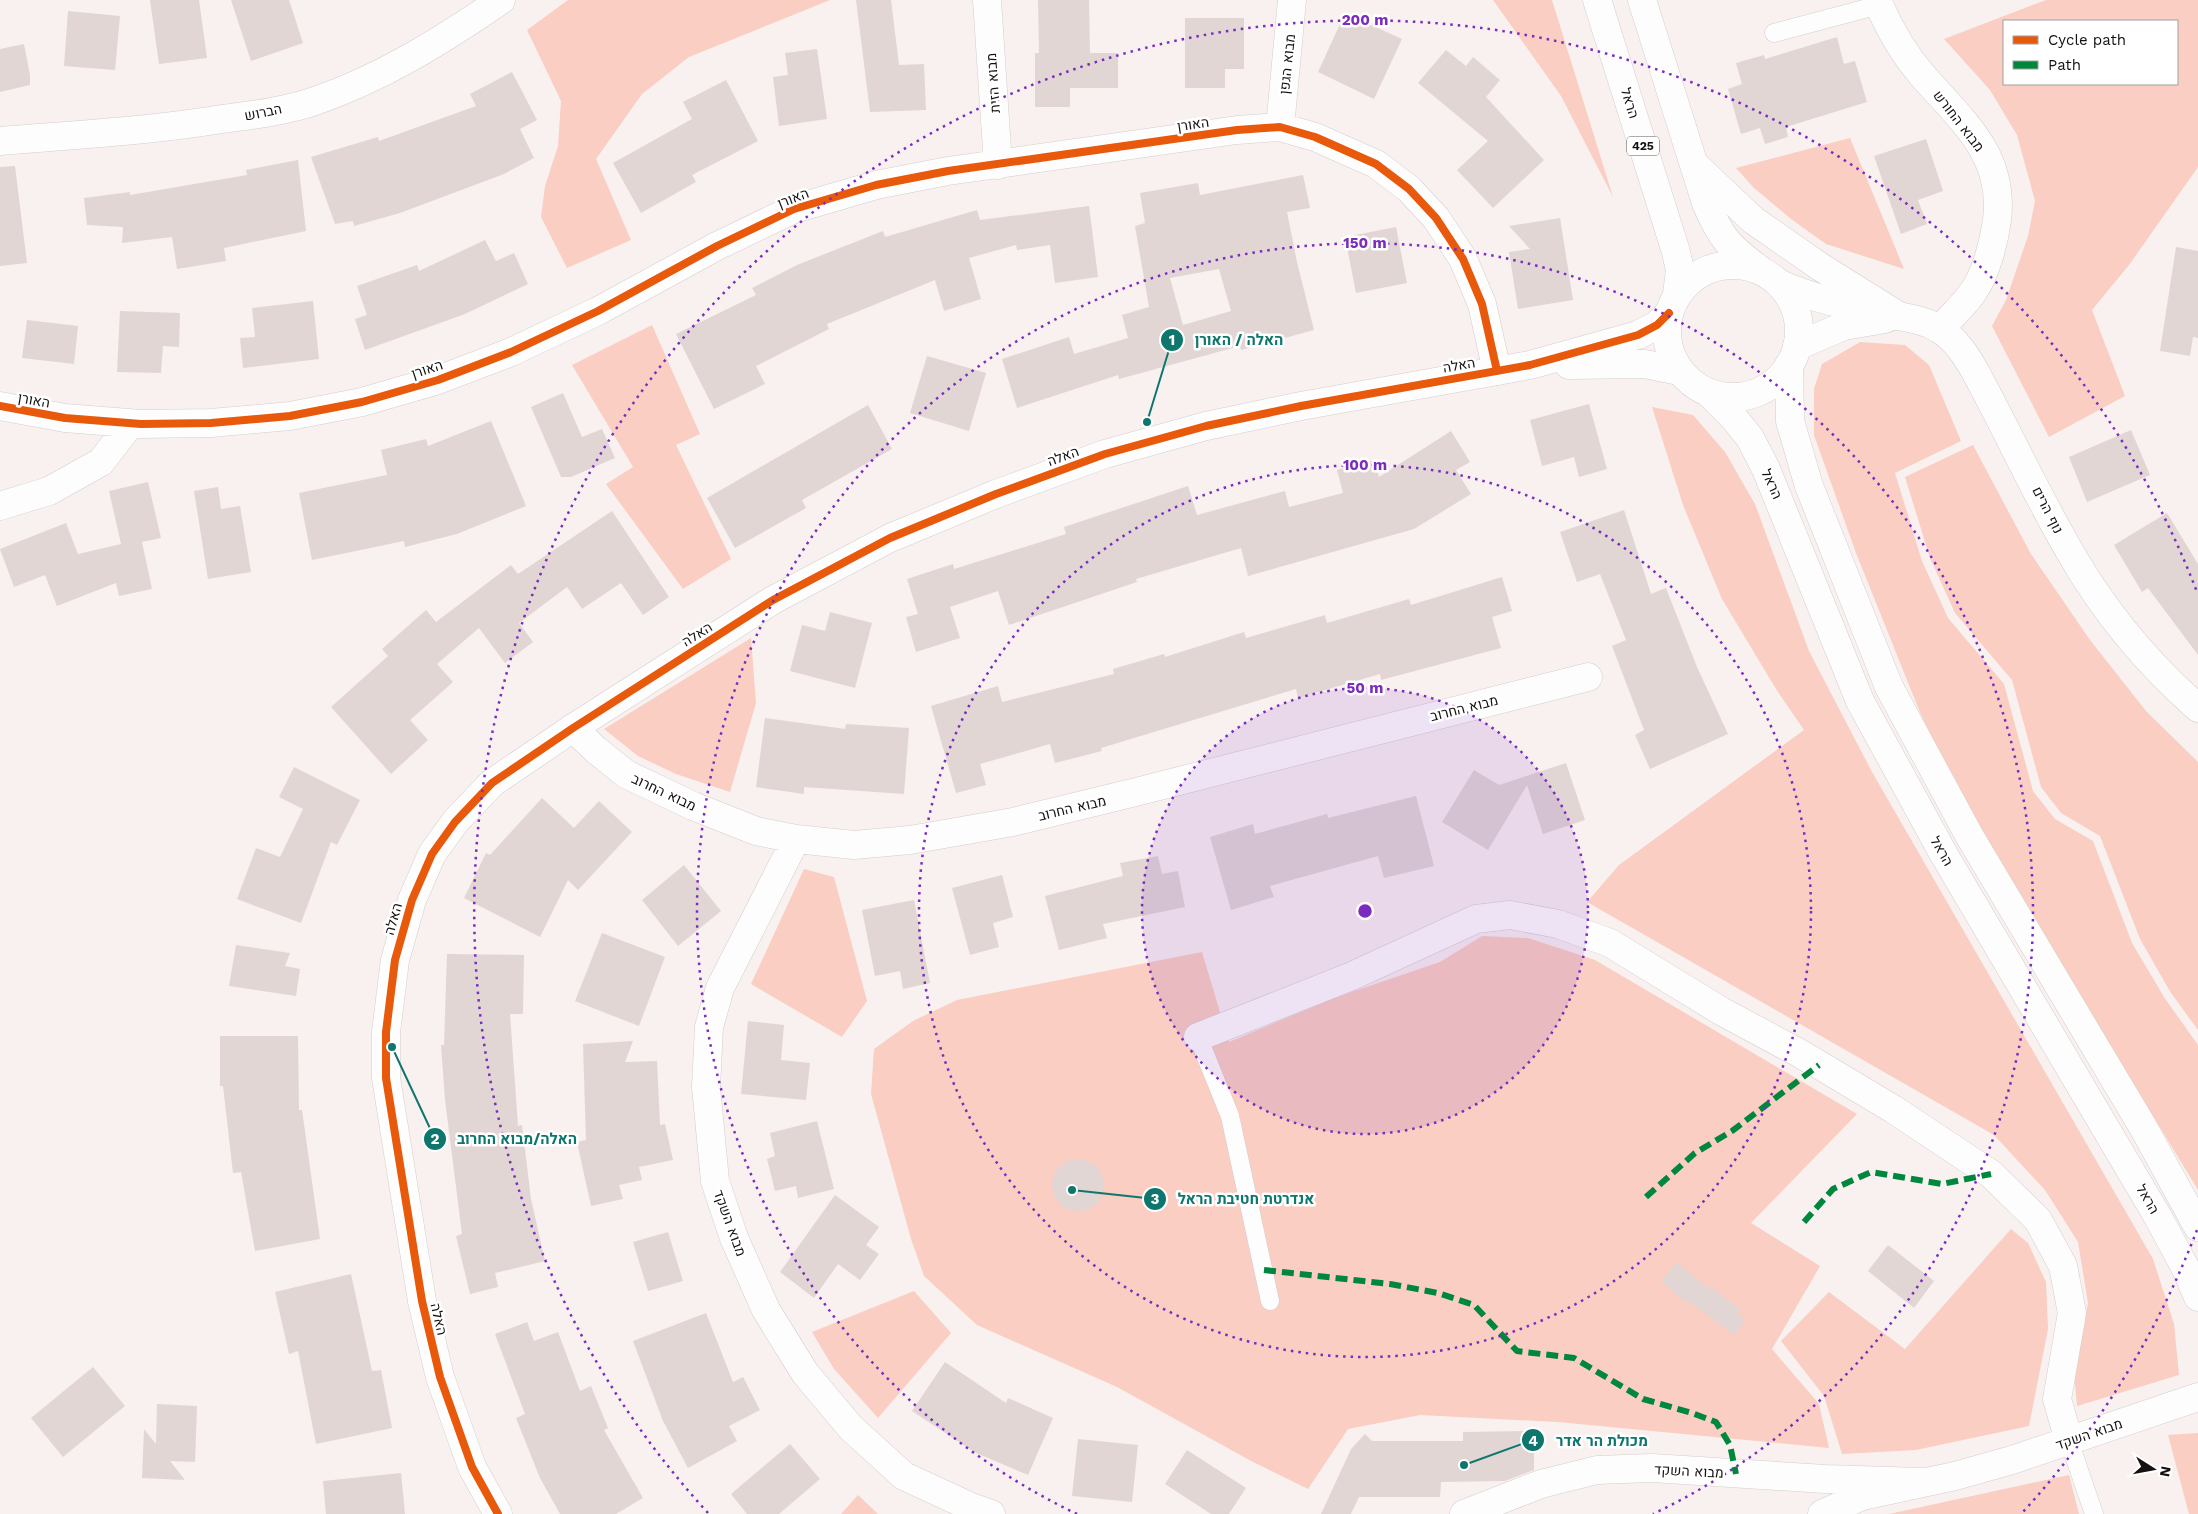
<svg xmlns="http://www.w3.org/2000/svg" width="2198" height="1514" viewBox="0 0 2198 1514" font-family="'Work Sans',Heebo,sans-serif">
<style>
.green{fill:#facec2;fill-rule:evenodd}
.building{fill:#e1d6d4;fill-rule:evenodd}
.lines{fill:none;stroke-linecap:round;stroke-linejoin:round}
.lane-casing{stroke:#d3cecc;stroke-width:19}
.street-casing{stroke:#d3cecc;stroke-width:29}
.secondary-casing{stroke:#d3cecc;stroke-width:29}
.primary-casing{stroke:#d3cecc;stroke-width:29}
.lane{stroke:#fefdfd;stroke-width:18}
.street{stroke:#fefdfd;stroke-width:28}
.secondary{stroke:#fefdfd;stroke-width:28}
.primary{stroke:#fefdfd;stroke-width:28}
.quiet{stroke:#00873e;stroke-width:6;stroke-dasharray:12 6;stroke-linecap:butt}
.cycleway-casing{stroke:#fff;stroke-width:11}
.cycleway{stroke:#e8590c;stroke-width:8}
.ring{fill:none;stroke:#7b2cbf;stroke-width:2.5;stroke-dasharray:2.5 5}
.labels{text-anchor:middle;dominant-baseline:central;stroke-width:5;stroke-linejoin:round;paint-order:stroke}
.shield{fill:#fff;stroke:#5b5858;stroke-width:1}
.shield-label{font-size:12px;font-weight:bold;fill:#151110}
.street-label{font-size:14px;fill:#151110;stroke:#fff}
.centre{fill:#7b2cbf;stroke:#fff;stroke-width:2.5}
.ring-label{font-size:15px;text-anchor:middle;font-weight:bold;fill:#7b2cbf;stroke:#fff;stroke-width:5;stroke-linejoin:round;paint-order:stroke}
.leader{fill:none;stroke:#0f766e;stroke-width:2}
.callout-dot{fill:#0f766e;stroke:#fff;stroke-width:2}
.mark-label{font-size:15px;text-anchor:middle;font-weight:bold;fill:#fff}
.callout-label{font-size:15px;text-anchor:middle;font-weight:bold;fill:#0f766e;stroke:#fff;stroke-width:5;stroke-linejoin:round;paint-order:stroke}
</style>
<rect width="100%" height="100%" fill="#f8f1ef"/>
<path class="green" d="M 568,0 L 830,0 L 689,57 L 642,94 L 596,159 L 631,240 L 567,268 L 541,217 L 545,186 L 558,146 L 561,101 L 527,30 Z
M 1493,0 L 1552,0 L 1613,197 L 1561,96 Z
M 2046,0 L 2198,0 L 2198,167 L 2129,265 L 2092,310 L 2125,396 L 2049,437 L 1992,326 L 2006,300 L 2028,236 L 2035,201 L 2017,135 L 1990,90 L 1944,39 ZM 2004,21 L 2177,21 L 2177,84 L 2004,84 Z
M 1850,138 L 1904,269 L 1826,244 L 1791,219 L 1754,188 L 1736,168 Z
M 652,325 L 700,434 L 676,445 L 731,559 L 683,589 L 606,484 L 633,467 L 572,365 Z
M 1860,342 L 1905,345 L 1929,365 L 1961,441 L 1895,473 L 1922,561 L 1948,618 L 2004,684 L 2033,791 L 2055,819 L 2093,841 L 2132,943 L 2164,997 L 2198,1045 L 2198,1190 L 1952,784 L 1919,710 L 1856,553 L 1814,435 L 1814,389 L 1822,364 Z
M 1652,407 L 1693,415 L 1725,452 L 1755,504 L 1809,651 L 1872,772 L 2153,1259 L 2174,1324 L 2179,1375 L 2077,1406 L 2074,1373 L 2088,1303 L 2078,1242 L 2045,1190 L 1994,1135 L 1587,902 L 1619,865 L 1804,730 L 1776,689 L 1722,599 L 1683,505 Z
M 1973,445 L 2031,554 L 2090,640 L 2146,711 L 2198,762 L 2198,1030 L 2171,993 L 2140,939 L 2100,836 L 2061,813 L 2041,787 L 2012,680 L 1955,613 L 1930,558 L 1905,477 Z
M 751,638 L 756,703 L 730,792 L 676,774 L 638,756 L 604,729 Z
M 804,869 L 834,877 L 867,1001 L 842,1037 L 751,984 Z
M 1482,936 L 1528,938 L 1595,960 L 1857,1114 L 1751,1223 L 1820,1266 L 1772,1349 L 1819,1404 L 1829,1448 L 1558,1422 L 1420,1415 L 1348,1429 L 1308,1489 L 1253,1462 L 1117,1387 L 977,1325 L 924,1276 L 911,1239 L 871,1094 L 874,1049 L 913,1021 L 957,1000 L 1202,952 L 1229,1042 L 1334,998 L 1440,962 Z
M 2011,1229 L 2028,1243 L 2046,1282 L 2048,1329 L 2029,1426 L 1916,1450 L 1842,1454 L 1824,1396 L 1781,1341 L 1829,1292 L 1905,1349 Z
M 914,1291 L 951,1333 L 878,1418 L 834,1369 L 812,1332 Z
M 2198,1433 L 2198,1514 L 2189,1514 L 2168,1435 Z
M 2069,1475 L 2079,1514 L 1889,1514 Z
M 858,1495 L 878,1514 L 841,1514 Z"/>
<path class="building" d="M 150,0 L 199,0 L 207,58 L 159,64 Z
M 231,0 L 289,0 L 303,43 L 251,61 Z
M 856,0 L 891,0 L 899,65 L 924,64 L 926,110 L 870,112 Z
M 1038,0 L 1089,0 L 1090,53 L 1118,53 L 1118,88 L 1070,88 L 1070,107 L 1035,107 L 1035,53 L 1039,53 Z
M 68,11 L 120,16 L 115,70 L 64,66 Z
M 1345,13 L 1402,39 L 1374,99 L 1318,72 Z
M 1185,18 L 1244,18 L 1244,69 L 1225,69 L 1225,88 L 1185,88 Z
M 1837,37 L 1844,64 L 1855,61 L 1867,102 L 1786,127 L 1788,137 L 1765,144 L 1760,128 L 1741,134 L 1728,89 L 1742,84 L 1736,63 L 1764,55 L 1765,59 Z
M 24,44 L 30,75 L 30,85 L 0,92 L 0,49 Z
M 817,49 L 827,119 L 779,126 L 773,77 L 788,75 L 785,53 Z
M 1446,50 L 1466,66 L 1473,57 L 1500,80 L 1486,97 L 1544,160 L 1493,208 L 1457,170 L 1488,141 L 1418,83 Z
M 512,72 L 537,120 L 520,129 L 534,158 L 504,174 L 400,213 L 354,226 L 353,221 L 335,224 L 311,157 L 378,137 L 379,141 L 476,106 L 470,94 Z
M 726,80 L 758,141 L 692,175 L 696,182 L 641,213 L 613,163 L 692,119 L 683,102 Z
M 1926,139 L 1943,191 L 1918,200 L 1927,224 L 1901,234 L 1874,156 Z
M 298,160 L 306,231 L 224,248 L 226,261 L 177,269 L 172,237 L 122,243 L 123,227 L 87,225 L 84,198 L 130,192 L 130,195 L 247,175 L 246,170 Z
M 15,166 L 27,263 L 0,266 L 0,167 Z
M 1303,175 L 1310,208 L 1287,212 L 1297,262 L 1314,330 L 1241,350 L 1240,346 L 1119,379 L 1118,375 L 1017,408 L 1002,359 L 1069,337 L 1074,354 L 1128,338 L 1122,315 L 1149,307 L 1135,226 L 1145,223 L 1140,193 L 1198,183 L 1200,195 ZM 1219,269 L 1231,311 L 1183,325 L 1170,278 Z
M 1089,206 L 1098,277 L 1055,283 L 1050,245 L 1017,250 L 1016,245 L 969,258 L 981,299 L 944,311 L 935,280 L 827,324 L 829,329 L 756,366 L 765,384 L 714,409 L 676,334 L 756,295 L 752,288 L 797,265 L 883,231 L 885,237 L 977,210 L 980,220 Z
M 1560,218 L 1573,300 L 1518,309 L 1509,252 L 1530,249 L 1509,226 Z
M 1396,227 L 1407,283 L 1356,293 L 1345,237 Z
M 485,240 L 496,261 L 514,253 L 528,284 L 465,314 L 365,350 L 355,319 L 367,315 L 357,286 L 417,265 L 419,271 Z
M 2176,247 L 2198,251 L 2198,338 L 2193,337 L 2190,356 L 2160,351 Z
M 313,301 L 319,359 L 243,368 L 240,338 L 255,337 L 252,308 Z
M 120,311 L 180,313 L 179,347 L 163,346 L 161,373 L 117,372 Z
M 27,320 L 78,326 L 74,364 L 22,358 Z
M 927,356 L 986,373 L 969,431 L 910,413 Z
M 563,393 L 582,437 L 602,429 L 615,458 L 571,477 L 561,477 L 531,407 Z
M 1589,404 L 1607,469 L 1579,477 L 1574,457 L 1542,466 L 1530,420 Z
M 868,405 L 892,449 L 802,500 L 806,508 L 735,548 L 707,498 Z
M 491,421 L 526,506 L 457,534 L 405,547 L 404,541 L 312,560 L 299,493 L 387,475 L 381,450 L 426,439 L 428,446 Z
M 2131,430 L 2150,475 L 2087,502 L 2069,457 Z
M 1451,431 L 1470,462 L 1456,470 L 1471,494 L 1414,529 L 1248,576 L 1241,548 L 1136,579 L 1137,582 L 1009,625 L 998,591 L 950,607 L 960,638 L 916,652 L 906,617 L 918,614 L 907,579 L 953,564 L 954,569 L 1066,534 L 1064,527 L 1188,486 L 1197,515 L 1285,491 L 1289,507 L 1343,493 L 1337,470 L 1374,460 L 1379,477 Z
M 148,482 L 161,538 L 142,542 L 152,589 L 119,596 L 116,583 L 57,606 L 45,575 L 14,587 L 0,549 L 66,523 L 78,554 L 121,544 L 109,491 Z
M 218,487 L 221,509 L 240,506 L 251,572 L 208,579 L 194,491 Z
M 1624,510 L 1651,594 L 1666,588 L 1697,667 L 1728,734 L 1650,769 L 1635,735 L 1644,730 L 1612,646 L 1626,640 L 1600,574 L 1577,582 L 1560,532 Z
M 612,511 L 669,597 L 643,615 L 621,583 L 582,609 L 567,587 L 519,623 L 533,642 L 505,663 L 479,628 L 437,664 L 453,682 L 410,720 L 428,740 L 391,774 L 331,707 L 388,656 L 382,649 L 426,610 L 436,622 L 511,565 L 518,574 Z
M 2167,513 L 2198,564 L 2198,655 L 2148,588 L 2142,592 L 2114,545 Z
M 1502,577 L 1512,611 L 1492,617 L 1501,648 L 1381,680 L 1380,674 L 1298,698 L 1296,689 L 1101,748 L 1102,751 L 1055,763 L 1050,744 L 980,764 L 986,785 L 956,793 L 931,706 L 998,686 L 1002,702 L 1114,674 L 1113,669 L 1164,654 L 1165,657 L 1244,632 L 1246,638 L 1325,615 L 1327,623 L 1409,599 L 1411,605 Z
M 830,612 L 872,623 L 855,688 L 790,671 L 802,625 L 825,631 Z
M 765,718 L 845,729 L 846,724 L 909,728 L 904,794 L 804,787 L 804,794 L 756,787 Z
M 1566,763 L 1585,820 L 1543,834 L 1527,785 L 1488,850 L 1442,822 L 1474,770 L 1499,785 Z
M 294,767 L 360,800 L 337,845 L 331,842 L 301,923 L 237,899 L 256,848 L 280,857 L 303,809 L 279,797 Z
M 1416,796 L 1434,866 L 1384,878 L 1378,856 L 1270,886 L 1274,897 L 1231,910 L 1210,837 L 1253,824 L 1255,834 L 1327,814 L 1328,818 Z
M 542,798 L 574,828 L 599,801 L 632,832 L 578,890 L 568,880 L 540,937 L 464,898 L 486,853 L 490,855 Z
M 1158,856 L 1162,874 L 1178,871 L 1185,907 L 1103,924 L 1107,938 L 1059,950 L 1045,896 L 1123,876 L 1120,863 Z
M 684,865 L 721,911 L 678,946 L 642,900 Z
M 1002,875 L 1013,917 L 993,923 L 999,947 L 970,955 L 952,888 Z
M 914,900 L 930,983 L 903,989 L 900,971 L 875,976 L 862,910 Z
M 602,933 L 665,957 L 639,1026 L 575,1001 Z
M 236,945 L 290,953 L 285,966 L 300,969 L 296,996 L 229,986 Z
M 447,954 L 524,955 L 523,1014 L 510,1014 L 518,1126 L 522,1125 L 531,1199 L 545,1261 L 495,1273 L 498,1287 L 470,1294 L 456,1236 L 462,1234 L 445,1100 L 441,1045 L 444,1045 Z
M 748,1021 L 784,1025 L 781,1060 L 810,1063 L 806,1100 L 741,1094 Z
M 220,1036 L 298,1036 L 299,1110 L 302,1110 L 320,1239 L 255,1251 L 241,1172 L 233,1173 L 223,1086 L 220,1086 Z
M 633,1041 L 625,1062 L 657,1061 L 660,1125 L 665,1124 L 673,1160 L 639,1167 L 642,1180 L 619,1185 L 623,1199 L 591,1206 L 577,1142 L 586,1140 L 583,1044 Z
M 817,1121 L 834,1189 L 798,1198 L 796,1186 L 775,1191 L 767,1159 L 775,1156 L 770,1133 Z
M1052 1185a26 26 0 1 1 52 0a26 26 0 1 1-52 0Z
M 835,1195 L 879,1227 L 866,1245 L 879,1254 L 860,1280 L 838,1264 L 814,1298 L 780,1272 Z
M 668,1232 L 683,1281 L 648,1291 L 633,1242 Z
M 1888,1245 L 1934,1281 L 1914,1308 L 1868,1271 Z
M 1677,1262 L 1708,1288 L 1709,1286 L 1740,1309 L 1737,1313 L 1746,1320 L 1734,1335 L 1687,1300 L 1685,1302 L 1661,1281 Z
M 351,1274 L 372,1371 L 381,1370 L 392,1428 L 316,1444 L 298,1351 L 289,1354 L 275,1292 Z
M 706,1313 L 733,1382 L 743,1377 L 760,1410 L 729,1426 L 737,1441 L 688,1468 L 663,1421 L 633,1341 Z
M 527,1322 L 534,1341 L 558,1332 L 580,1391 L 591,1386 L 608,1428 L 604,1430 L 643,1498 L 616,1514 L 560,1514 L 540,1478 L 516,1418 L 525,1414 L 495,1334 Z
M 945,1362 L 1006,1403 L 1008,1398 L 1053,1418 L 1028,1475 L 974,1452 L 912,1411 Z
M 93,1367 L 125,1406 L 63,1457 L 31,1418 Z
M 157,1404 L 197,1406 L 195,1462 L 170,1461 L 185,1480 L 142,1478 L 144,1429 L 156,1444 Z
M 1534,1431 L 1534,1470 L 1505,1481 L 1441,1482 L 1440,1497 L 1359,1497 L 1351,1514 L 1321,1514 L 1351,1449 L 1365,1434 L 1372,1441 L 1463,1441 L 1463,1432 Z
M 1078,1439 L 1138,1445 L 1132,1502 L 1072,1496 Z
M 790,1444 L 820,1479 L 779,1514 L 747,1514 L 731,1494 Z
M 1187,1450 L 1246,1488 L 1229,1514 L 1211,1514 L 1165,1484 Z
M 401,1473 L 405,1514 L 326,1514 L 323,1481 Z"/>
<g class="lines">
<g class="lane-casing">
<path id="lane" d="M 1774,33 L 1879,5
M 1198,1037 L 1230,1116 L 1270,1301
M 2069,1441 L 2094,1514"/>
</g>
<g class="street-casing">
<path id="street" d="M 987,0 L 998,165
M 1877,0 C 1888,26 1903,53 1922,75 C 1961,120 2005,154 1997,220 C 1994,242 1986,274 1973,292 C 1964,305 1951,317 1940,329
M 1280,127 L 1292,0
M 0,141 C 74,135 149,131 222,119 C 253,115 286,111 315,101 C 382,78 443,40 501,0
M 0,406 L 65,418 L 141,424 L 211,423 L 290,416 L 362,402 L 438,380 L 511,352 L 598,311 L 717,246 L 794,209 L 876,185 L 948,171 L 1237,130 L 1280,127 L 1315,137 L 1376,164 L 1409,189 L 1436,218 L 1463,259 L 1482,304 L 1497,371
M 0,506 L 49,491 L 101,462 L 131,423
M 573,728 L 596,750 L 626,774 L 693,806 L 756,831 L 796,839 L 854,845 L 910,840 L 1013,822 L 1136,792 L 1588,677
M 796,839 L 720,988 L 709,1027 L 706,1087 L 715,1181 L 734,1238 L 766,1310 L 805,1373 L 851,1428 L 904,1476 L 971,1507 L 991,1514
M 1198,1037 L 1352,976 L 1476,919 L 1510,915 L 1558,924 L 1610,943 L 1721,1011 L 1801,1054 L 1893,1109 L 1991,1174 L 2038,1220 L 2063,1266 L 2072,1313 L 2057,1399 L 2069,1441
M 1464,1514 L 1541,1484 L 1597,1470 L 1652,1468 L 1825,1479 L 1922,1482
M 1822,1514 L 1862,1496 L 1955,1476 L 2012,1460 L 2198,1397"/>
</g>
<g class="secondary-casing">
<path id="secondary" d="M 1780,284 C 1814,299 1851,306 1887,314 C 1905,318 1924,319 1939,329 C 1956,339 1967,357 1976,373 C 2008,432 2036,494 2070,552 C 2103,610 2148,664 2198,708
M 1797,346 L 1844,326 L 1885,319
M 1569,365 L 1645,364 L 1679,371
M 1789,365 L 1790,421 L 1809,486 L 1889,687 L 1970,837 L 2143,1127 L 2198,1227
M 1710,394 L 1734,418 L 1750,438 L 1766,469 L 1860,701 L 1943,853 L 2158,1217 L 2186,1269 L 2198,1297
M 498,1514 L 472,1467 L 440,1377 L 422,1301 L 386,1078 L 386,1032 L 395,960 L 412,900 L 432,854 L 455,822 L 492,783 L 573,728 L 773,600 L 890,538 L 996,494 L 1105,454 L 1206,426 L 1301,406 L 1530,365 L 1638,335 L 1657,325 L 1669,313"/>
</g>
<g class="primary-casing">
<path id="primary" d="M 1597,0 L 1676,252 L 1680,270 L 1677,294
M 1642,0 L 1706,203 C 1721,238 1728,246 1759,269
M 1696,166 L 1753,220 L 1819,266 L 1899,316
M1667 331a66 66 0 1 1 132 0a66 66 0 1 1-132 0Z"/>
</g>
<use href="#lane" class="lane"/>
<use href="#street" class="street"/>
<use href="#secondary" class="secondary"/>
<use href="#primary" class="primary"/>
<path class="quiet" d="M 1646,1197 L 1695,1153 L 1732,1131 L 1819,1065
M 1804,1222 L 1833,1189 L 1871,1172 L 1942,1184 L 1991,1174
M 1264,1270 L 1390,1284 L 1438,1293 L 1474,1305 L 1517,1351 L 1574,1358 L 1643,1399 L 1692,1413 L 1716,1422 L 1730,1445 L 1736,1474"/>
<g class="cycleway-casing">
<path id="cycleway" d="M 0,406 L 65,418 L 141,424 L 211,423 L 290,416 L 362,402 L 438,380 L 511,352 L 598,311 L 717,246 L 794,209 L 876,185 L 948,171 L 1237,130 L 1280,127 L 1315,137 L 1376,164 L 1409,189 L 1436,218 L 1463,259 L 1482,304 L 1497,371
M 498,1514 L 472,1467 L 440,1377 L 422,1301 L 386,1078 L 386,1032 L 395,960 L 412,900 L 432,854 L 455,822 L 492,783 L 573,728 L 773,600 L 890,538 L 996,494 L 1105,454 L 1206,426 L 1301,406 L 1530,365 L 1638,335 L 1657,325 L 1669,313"/>
</g>
<use href="#cycleway" class="cycleway"/>
</g>
<circle cx="1365" cy="911" r="223" fill="#7b2cbf" fill-opacity=".12"/>
<g class="ring">
<circle cx="1365" cy="911" r="223"/>
<circle cx="1365" cy="911" r="446"/>
<path d="M1077 1514A668 668 0 1 1 1653 1514"/>
<path d="M2197 1230A891 891 0 0 1 2022 1513M708 1513A891 891 0 1 1 2197 592"/>
</g>
<g class="labels">
<rect class="shield" x="1627" y="136.5" width="32" height="19" rx="4"/>
<g class="shield-label">
<text x="1643" y="146">425</text>
</g>
<g class="street-label">
<text transform="translate(1287 64) rotate(-84)">מבוא הגפן</text>
<text transform="translate(993 83) rotate(-94)">מבוא הזית</text>
<text transform="translate(1630 103) rotate(73)">הראל</text>
<text transform="translate(263 112) rotate(-12)">הברוש</text>
<text transform="translate(1959 121) rotate(52)">מבוא החורש</text>
<text transform="translate(1193 124) rotate(-8)">האורן</text>
<text transform="translate(793 198) rotate(-21)">האורן</text>
<text transform="translate(1459 365) rotate(-10)">האלה</text>
<text transform="translate(427 369) rotate(-18)">האורן</text>
<text transform="translate(34 400) rotate(10)">האורן</text>
<text transform="translate(1063 456) rotate(-20)">האלה</text>
<text transform="translate(1772 484) rotate(66)">הראל</text>
<text transform="translate(2048 510) rotate(63)">נוף הרים</text>
<text transform="translate(697 634) rotate(-32)">האלה</text>
<text transform="translate(1464 708) rotate(-14)">מבוא החרוב</text>
<text transform="translate(664 792) rotate(25)">מבוא החרוב</text>
<text transform="translate(1072 808) rotate(-13)">מבוא החרוב</text>
<text transform="translate(1942 851) rotate(60)">הראל</text>
<text transform="translate(393 919) rotate(-74)">האלה</text>
<text transform="translate(2148 1199) rotate(60)">הראל</text>
<text transform="translate(730 1223) rotate(70)">מבוא השקד</text>
<text transform="translate(439 1319) rotate(77)">האלה</text>
<text transform="translate(2089 1434) rotate(-19)">מבוא השקד</text>
<text transform="translate(1689 1471) rotate(3)">מבוא השקד</text>
</g>
</g>
<circle cx="1365" cy="911" r="8" class="centre"/>
<g class="ring-label">
<text x="1365" y="25">200 m</text>
<text x="1365" y="248">150 m</text>
<text x="1365" y="470">100 m</text>
<text x="1365" y="693">50 m</text>
</g>
<path class="leader" d="M1147 422L1172 340M392 1047L435 1139M1072 1190L1155 1199M1464 1465L1533 1440"/>
<g class="callout-dot">
<circle cx="1147" cy="422" r="5"/>
<circle cx="392" cy="1047" r="5"/>
<circle cx="1072" cy="1190" r="5"/>
<circle cx="1464" cy="1465" r="5"/>
<circle cx="1172" cy="340" r="12"/>
<circle cx="435" cy="1139" r="12"/>
<circle cx="1155" cy="1199" r="12"/>
<circle cx="1533" cy="1440" r="12"/>
</g>
<g class="mark-label">
<text x="1172" y="345">1</text>
<text x="435" y="1144">2</text>
<text x="1155" y="1204">3</text>
<text x="1533" y="1446">4</text>
</g>
<g class="callout-label">
<text x="1239" y="345">האלה / האורן</text>
<text x="517" y="1144">האלה/מבוא החרוב</text>
<text x="1246" y="1204">אנדרטת חטיבת הראל</text>
<text x="1602" y="1446">מכולת הר אדר</text>
</g>
<rect x="2003" y="20" width="175" height="65" fill="#ffffff" stroke="#a1a09f"/>
<rect x="2013" y="36" width="25" height="8" fill="#e8590c" stroke="#a1a09f"/>
<text x="2048" y="45" font-size="15" fill="#151110">Cycle path</text>
<rect x="2013" y="61" width="25" height="8" fill="#00873e" stroke="#a1a09f"/>
<text x="2048" y="70" font-size="15" fill="#151110">Path</text>
<g transform="translate(2153 1469) rotate(101)" stroke="#ffffff" stroke-width="4" paint-order="stroke">
<path d="M0-4L9 19L0 12L-9 19Z" fill="#151110"/>
<text y="-8" font-size="14" font-weight="bold" text-anchor="middle" fill="#151110">N</text>
</g>
</svg>
